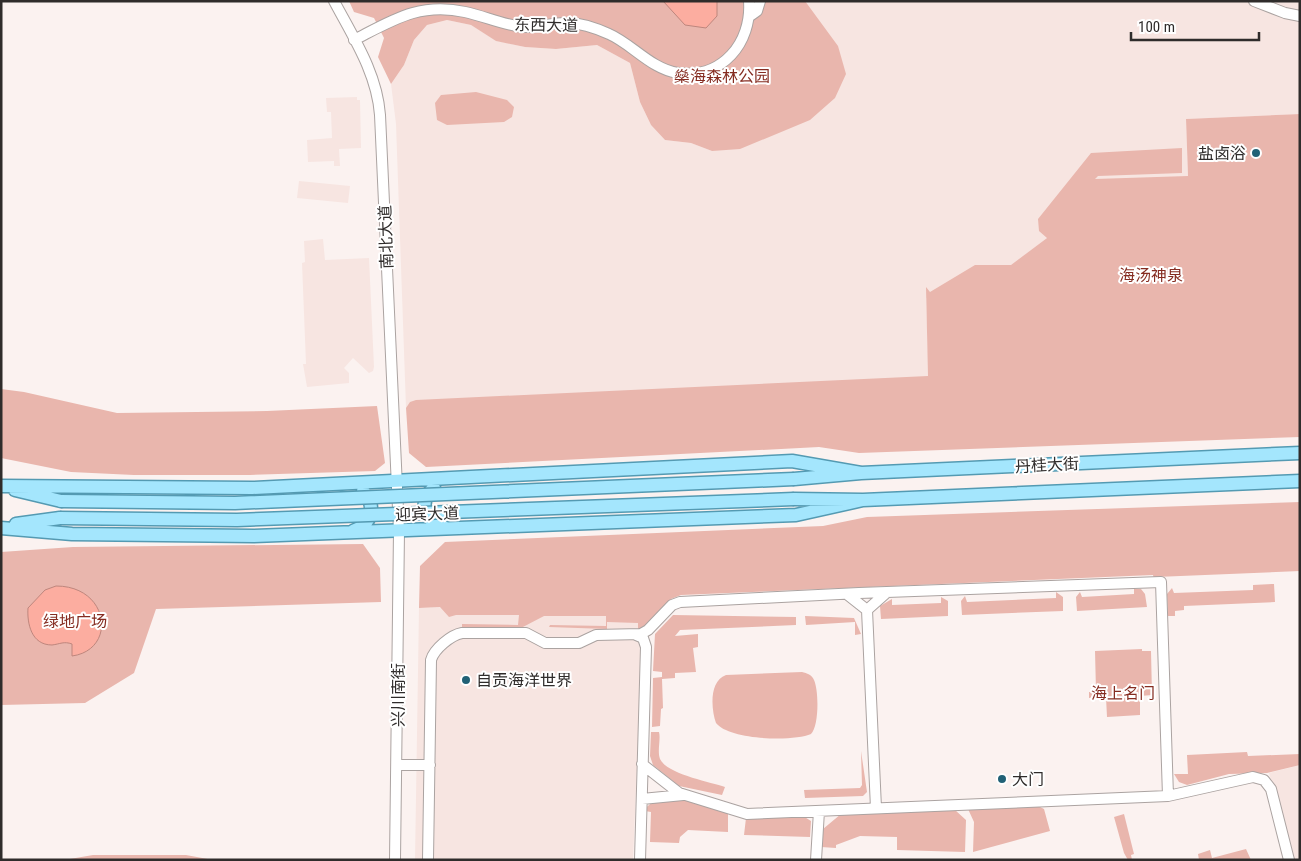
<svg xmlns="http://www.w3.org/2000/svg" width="1301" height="861" viewBox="0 0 1301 861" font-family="'Roboto Condensed','Noto Sans SC',sans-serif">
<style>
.built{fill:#f7e5e1}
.green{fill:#e9b6ad}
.water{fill:#fcada0;stroke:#be867d}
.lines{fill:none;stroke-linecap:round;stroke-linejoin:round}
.minor-casing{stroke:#aba3a1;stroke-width:12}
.major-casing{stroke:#549ab2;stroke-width:15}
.minor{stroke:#fff;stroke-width:10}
.major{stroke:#a4e6fd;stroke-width:12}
.major-bridge-casing{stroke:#549ab2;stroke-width:15;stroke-linecap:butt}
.major-bridge{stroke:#a4e6fd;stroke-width:12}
.poi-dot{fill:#216176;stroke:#fff;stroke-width:2}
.labels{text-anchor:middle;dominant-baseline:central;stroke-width:4;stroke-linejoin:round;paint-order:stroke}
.street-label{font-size:16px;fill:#2f2c2b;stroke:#fff}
.park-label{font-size:16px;fill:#852c21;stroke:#fff}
.poi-label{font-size:16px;fill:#2f2c2b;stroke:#fff;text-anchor:start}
</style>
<rect width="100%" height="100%" fill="#fbf2f0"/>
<path class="built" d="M 805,1 L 1300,1 L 1300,114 L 1186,119 L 1188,176 L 1047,238 L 971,296 L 926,298 L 929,384 L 406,408 L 396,124 L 391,84 L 404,65 L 414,40 L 427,25 L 447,20 L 471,25 L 497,41 L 525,47 L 556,49 L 597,45 L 630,63 L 640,102 L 651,125 L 665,140 L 691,143 L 712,151 L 806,4 Z
M 357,97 L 357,100 L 360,100 L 361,148 L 339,149 L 340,166 L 334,166 L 334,161 L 308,162 L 307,140 L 332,138 L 331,112 L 327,112 L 326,98 Z
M 299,181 L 350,186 L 348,203 L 297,198 Z
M 323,239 L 325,260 L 369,258 L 374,367 L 373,371 L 369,373 L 353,358 L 344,368 L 349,373 L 349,383 L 307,387 L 303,364 L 306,364 L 302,263 L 305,262 L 304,241 Z
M 644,598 L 633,860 L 415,860 L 419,608 Z
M 1300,765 L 1300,860 L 1292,860 L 1269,773 Z"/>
<path class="green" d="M 349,1 L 805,1 L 838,46 L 846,74 L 835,98 L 810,120 L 740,149 L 712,151 L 691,143 L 665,140 L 651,125 L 640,102 L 630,63 L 597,45 L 556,49 L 525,47 L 496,41 L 471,25 L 447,20 L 427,25 L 414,40 L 404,65 L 391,84 L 378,57 L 384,38 L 374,18 L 354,12 Z
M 476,92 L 507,100 L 514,107 L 512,117 L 504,122 L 447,125 L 437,120 L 435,103 L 441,95 Z
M 1300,114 L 1300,437 L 859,453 L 819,447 L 426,467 L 409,453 L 406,408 L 410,402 L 416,400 L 928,376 L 926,287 L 930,292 L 975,265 L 1011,265 L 1047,238 L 1039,231 L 1038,219 L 1091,153 L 1182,148 L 1182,173 L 1098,176 L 1095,179 L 1188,176 L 1186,119 Z
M 1,389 L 24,392 L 117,413 L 267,411 L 377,406 L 385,463 L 375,471 L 250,475 L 134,475 L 71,472 L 1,458 Z
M 1300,502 L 1300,571 L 1156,577 L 1156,579 L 1154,579 L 1153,575 L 681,595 L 671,599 L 644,627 L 638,630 L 638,623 L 607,622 L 607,629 L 549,627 L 550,625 L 606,626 L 606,616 L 544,616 L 521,628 L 462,627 L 462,624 L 518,625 L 519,615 L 456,615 L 449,617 L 440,607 L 419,608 L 420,566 L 445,542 L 823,526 L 867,517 Z
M 363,544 L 380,568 L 381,602 L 156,609 L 134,673 L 85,703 L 1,705 L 1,552 L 73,547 Z
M 1272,584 L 1274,584 L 1275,602 L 1184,606 L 1184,610 L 1175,611 L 1175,616 L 1168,616 L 1167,594 L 1172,588 L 1174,593 L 1253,590 L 1253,585 Z
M 1134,589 L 1141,589 L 1145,594 L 1147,607 L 1077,611 L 1076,597 L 1080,592 L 1082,597 L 1134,594 Z
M 1056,592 L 1063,597 L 1063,611 L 962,615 L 961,601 L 965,596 L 967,602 L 1056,598 Z
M 941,597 L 948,601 L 948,616 L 881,619 L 880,606 L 892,599 L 892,605 L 941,603 Z
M 673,615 L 796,617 L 796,625 L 680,630 L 675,636 L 698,634 L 698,647 L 693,648 L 696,672 L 675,673 L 675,678 L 662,679 L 663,708 L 661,709 L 660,726 L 652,727 L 653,678 L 662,677 L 662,672 L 653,671 L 655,634 Z
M 805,616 L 854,618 L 861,634 L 855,635 L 855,622 L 806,625 Z
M 1142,649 L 1142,651 L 1151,651 L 1152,695 L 1140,696 L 1140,715 L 1107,717 L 1106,697 L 1089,698 L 1089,692 L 1096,691 L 1095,651 Z
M 802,672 C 807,673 812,675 814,680 C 819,691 819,726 811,734 C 793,742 729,740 716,723 C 711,709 709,681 726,675 Z
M 651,732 L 659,732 C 661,739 657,751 660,759 C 667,774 710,782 725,787 L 722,795 L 679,786 L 653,765 L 650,756 Z
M 861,751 L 867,792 L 863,796 L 805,798 L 804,790 L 860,788 L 862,785 Z
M 1247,752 L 1248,756 L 1300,754 L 1300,765 L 1267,773 L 1229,774 L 1187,785 L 1179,782 L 1174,774 L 1188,774 L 1187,755 Z
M 681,799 L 728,813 L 728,832 L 688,830 L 680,837 L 679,843 L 650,842 L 651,812 L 645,811 C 649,798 669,800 681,799 Z
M 1038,806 L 1044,809 L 1050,831 L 973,852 L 974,822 L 968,809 Z
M 955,810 L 966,820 L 965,852 L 897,850 L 897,837 L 860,836 L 836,845 L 836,848 L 821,847 L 823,829 L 841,814 Z
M 1124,814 L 1134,854 L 1131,855 L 1132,860 L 1128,860 L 1124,853 L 1114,817 Z
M 803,816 L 811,821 L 810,837 L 744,835 L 746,818 Z
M 1246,849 L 1251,860 L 1199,860 L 1198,854 L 1210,850 L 1212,858 Z
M 93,855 L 186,855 L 213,860 L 64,860 Z"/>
<path class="water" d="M 663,1 L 717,1 L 717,16 L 706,28 L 685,25 Z
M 56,586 C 110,586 117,650 72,656 L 72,644 C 64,641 60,644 52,645 C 31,645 27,623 28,608 L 45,590 Z"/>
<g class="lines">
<g class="minor-casing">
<path id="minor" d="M 334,1 C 353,37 377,73 380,115 L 399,531 L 395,860
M 1254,1 L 1285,13 L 1300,16
M 750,16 L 757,11 L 760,1
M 354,40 C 393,20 420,2 465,12 C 484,16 503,25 523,27 C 537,28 551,23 565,23 C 579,22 596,28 609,34 C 632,44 651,69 678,73 C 722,79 752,43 749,1
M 848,595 L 867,610
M 636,635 L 643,638 L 646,647 L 640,860
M 642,764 L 679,793 L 747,814 L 1168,796 L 1253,777 L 1264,780 L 1271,789 L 1289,860
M 397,765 L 430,765
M 642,799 L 683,795
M 876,808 L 867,610 L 885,594
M 428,860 L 431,660 C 434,649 451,635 462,633 L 526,633 L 545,643 L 579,643 L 596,635 L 641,634 L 648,630 L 672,605 L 680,602 L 859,593 L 1161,582 L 1168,796
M 816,860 L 819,811"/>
</g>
<g class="major-casing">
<path id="major" d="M 794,479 L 861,473 L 1300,453
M 1,486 L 252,488 L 792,461 L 861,473
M 434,488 C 416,502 426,523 446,528
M 15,490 L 61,501
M 794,499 L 863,500 L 1300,481
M 16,524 L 60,518
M 1,528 L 72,534 L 254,536 L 796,515 L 863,500
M 353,531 C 372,524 377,506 363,491"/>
</g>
<use href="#minor" class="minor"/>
<use href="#major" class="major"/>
<g class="major-bridge-casing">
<path id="major-bridge" d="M 61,501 L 235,503 L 794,479
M 60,518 L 237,520 L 794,499"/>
</g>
<use href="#major-bridge" class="major-bridge"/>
</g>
<g class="poi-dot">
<circle cx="1256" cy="153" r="5"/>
<circle cx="466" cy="680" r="5"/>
<circle cx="1002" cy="779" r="5"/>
</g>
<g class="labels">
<g class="street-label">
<text transform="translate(546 25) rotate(1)">东西大道</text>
<text transform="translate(386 237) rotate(-92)">南北大道</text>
<text transform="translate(1047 465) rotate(-3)">丹桂大街</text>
<text transform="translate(427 514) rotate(-2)">迎宾大道</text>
<text transform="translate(398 695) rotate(-90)">兴川南街</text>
</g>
<g class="park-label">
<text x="722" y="76">燊海森林公园</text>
<text x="1151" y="275">海汤神泉</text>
<text x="75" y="621">绿地广场</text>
<text x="1123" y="693">海上名门</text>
</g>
<g class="poi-label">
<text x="1246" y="153" text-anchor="end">盐卤浴</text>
<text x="476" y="680">自贡海洋世界</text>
<text x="1012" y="779">大门</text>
</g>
</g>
<rect width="1301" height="861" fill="none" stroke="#2f2c2b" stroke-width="5"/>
<path d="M1131 32v8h128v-8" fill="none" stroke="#2f2c2b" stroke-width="2.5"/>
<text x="1138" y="32" font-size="15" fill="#2f2c2b" stroke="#ffffff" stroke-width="4" paint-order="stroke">100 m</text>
</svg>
